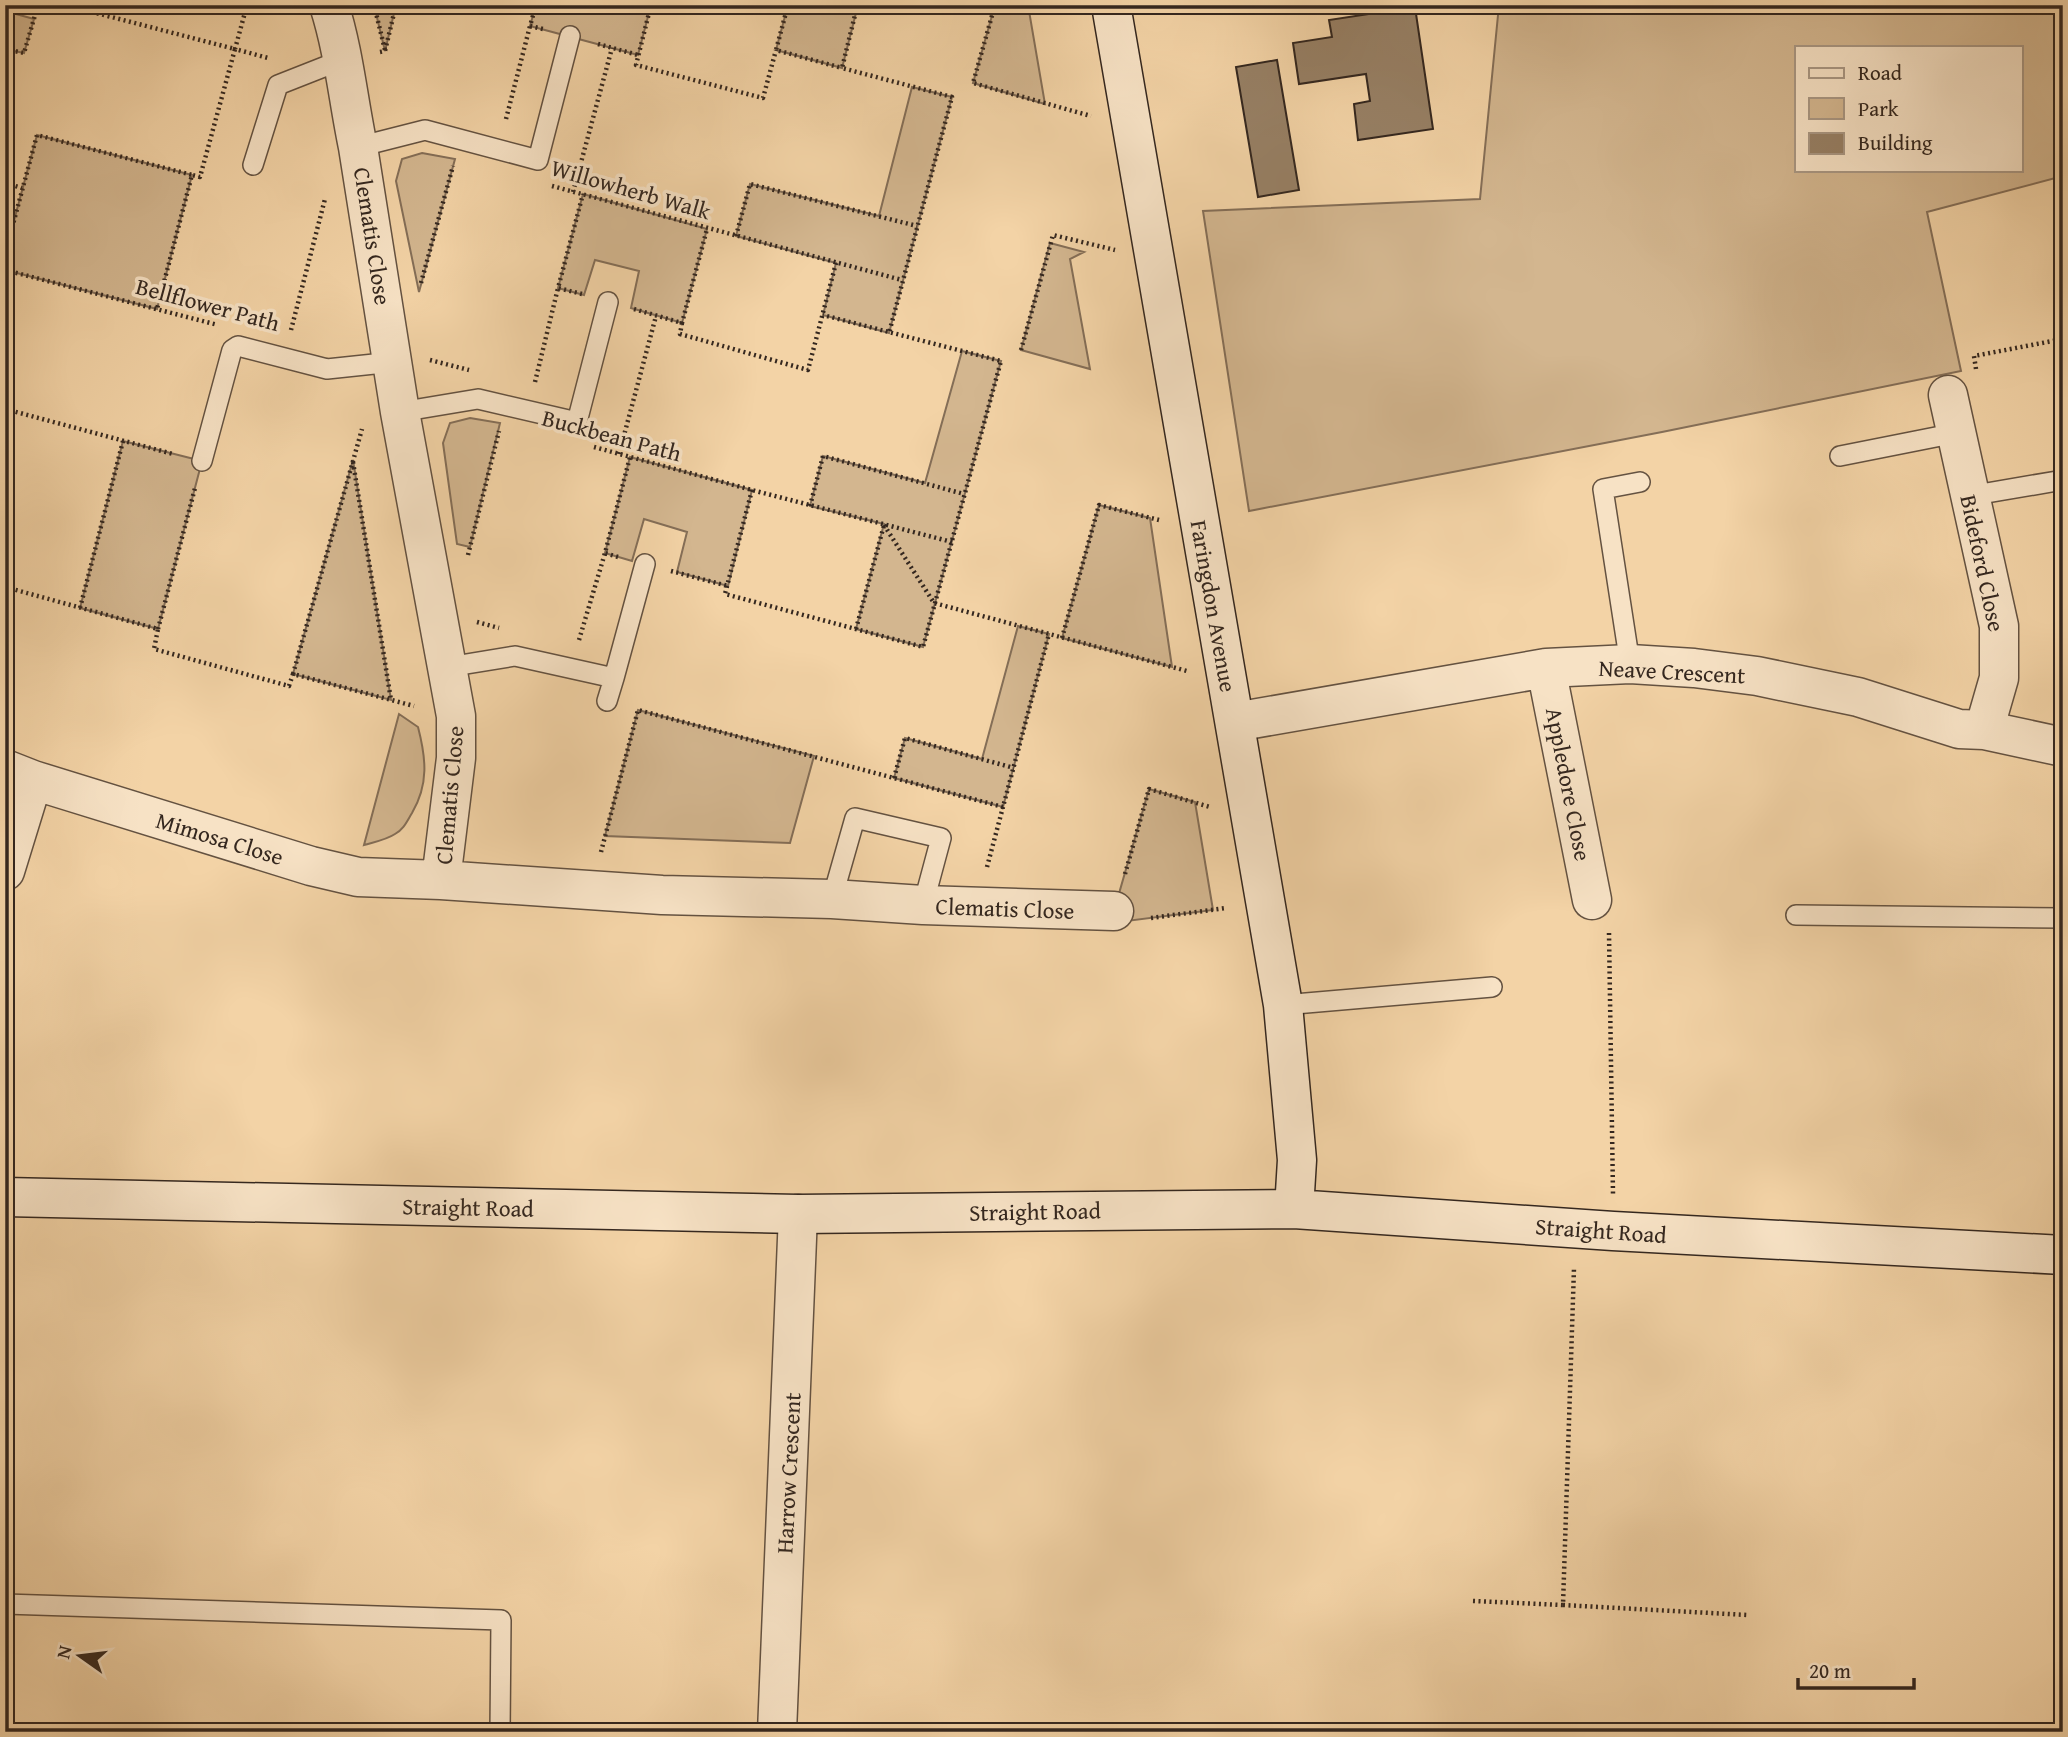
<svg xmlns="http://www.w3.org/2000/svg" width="2068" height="1737" viewBox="0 0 2068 1737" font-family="'Gentium Book Plus',serif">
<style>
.green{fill:#d3b68f;stroke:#846e57;stroke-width:2;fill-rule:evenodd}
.building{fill:#978065;stroke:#34271f;stroke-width:2}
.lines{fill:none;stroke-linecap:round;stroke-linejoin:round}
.lane-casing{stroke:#645241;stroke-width:22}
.street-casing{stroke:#645241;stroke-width:41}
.secondary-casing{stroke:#34271f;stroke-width:41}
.path{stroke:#34271f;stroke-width:4.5;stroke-dasharray:2 3.5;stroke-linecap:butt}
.lane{stroke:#f7e2c5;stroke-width:19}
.street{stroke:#f7e2c5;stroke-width:38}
.secondary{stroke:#f7e2c5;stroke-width:38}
.labels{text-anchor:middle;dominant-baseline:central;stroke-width:7;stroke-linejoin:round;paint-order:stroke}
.street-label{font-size:23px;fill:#34271f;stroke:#f7e2c5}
</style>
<rect width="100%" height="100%" fill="#f3d3a6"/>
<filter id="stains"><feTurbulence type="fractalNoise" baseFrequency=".00286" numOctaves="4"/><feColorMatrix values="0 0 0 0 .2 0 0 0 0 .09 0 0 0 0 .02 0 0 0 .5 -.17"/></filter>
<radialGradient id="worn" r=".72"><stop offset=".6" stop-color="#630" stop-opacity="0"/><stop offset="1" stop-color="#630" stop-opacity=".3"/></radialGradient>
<path class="green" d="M 374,5 L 396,5 L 385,51 Z
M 536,5 L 651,5 L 638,55 L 530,26 Z
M 788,5 L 858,5 L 842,68 L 776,50 Z
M 995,5 L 1028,5 L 1045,104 L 973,83 Z
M 1499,5 L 2063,5 L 2063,176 L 1927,212 L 1961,371 L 1662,432 L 1249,511 L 1203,211 L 1480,199 ZM 1797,47 L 2021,47 L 2021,170 L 1797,170 Z
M 5,11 L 34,19 L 24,53 L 5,49 Z
M 912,87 L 952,97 L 889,333 L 823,315 L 836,263 L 736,236 L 750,184 L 879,216 Z
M 37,135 L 192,175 L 157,309 L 5,270 L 5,254 Z
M 422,153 L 455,159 L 419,292 L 396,181 L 402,159 Z
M 583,194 L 707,229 L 682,323 L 631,308 L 639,271 L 595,260 L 584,295 L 558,288 Z
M 1050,243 L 1084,252 L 1070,259 L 1090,369 L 1021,350 Z
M 962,351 L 1001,361 L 923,647 L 856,629 L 884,524 L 810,506 L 823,456 L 925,483 Z
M 470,418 L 500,423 L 470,547 L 457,544 L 443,443 L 450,423 Z
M 123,441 L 202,461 L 158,629 L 80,608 Z
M 630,457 L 752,490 L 728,586 L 677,572 L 687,532 L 644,519 L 632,561 L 605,553 Z
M 353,460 L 391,700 L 293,674 Z
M 1099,505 L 1150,518 L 1172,667 L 1062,638 Z
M 1018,626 L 1049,634 L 1003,807 L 894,778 L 905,738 L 982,759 Z
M 638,710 L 814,756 L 790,843 L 605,836 Z
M 399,714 L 418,727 C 426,758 429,784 412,813 C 407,821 404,829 395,834 C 386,840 374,842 364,845 Z
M 1149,789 L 1195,802 L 1213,910 L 1119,922 L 1114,911 Z"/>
<path class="building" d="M 1415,7 L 1433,129 L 1358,140 L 1354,104 L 1370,101 L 1366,74 L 1299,84 L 1293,43 L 1332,37 L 1329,20 Z
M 1277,60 L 1299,190 L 1258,197 L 1236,67 Z"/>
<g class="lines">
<g class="lane-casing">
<path id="lane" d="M 358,147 L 425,130 L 538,160 L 570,36
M 253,165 L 278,85 L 344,59
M 400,412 L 478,399 L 577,422 L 608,302
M 1840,456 L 1956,433
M 202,461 L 232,350 L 238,346 L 327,369 L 393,362
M 1969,496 L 2063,480
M 1630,664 L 1603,489 L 1640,482
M 448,667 L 515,656 L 614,678 L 607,701
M 614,678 L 645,564
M 832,899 L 855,818 L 941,838 L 923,905
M 1796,915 L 2063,918
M 1283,1005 L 1492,987
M 5,1604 L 501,1620 L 500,1732"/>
</g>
<g class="street-casing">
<path id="street" d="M 329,5 C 344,52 348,99 358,147 L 400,412 L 456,716 L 456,758 L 441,880 L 662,895 L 832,899 L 923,905 L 1114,911
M 1948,395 L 1999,626 L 1999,678 L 1984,730
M 1546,668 L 1592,900
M 1235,722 L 1546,668 L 1630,664 L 1694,668 L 1757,676 L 1858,697 L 1959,729 L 1984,730 L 2063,747
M 5,769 L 33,780 L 311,866 L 358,877 L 441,880
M 5,871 L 33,780
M 777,1732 L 798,1214"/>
</g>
<g class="secondary-casing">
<path id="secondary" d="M 1111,5 L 1283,1005 L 1297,1160 L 1294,1209
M 5,1197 L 798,1214 L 1294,1209 L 1613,1231 L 2063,1255"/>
</g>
<path class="path" d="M 65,5 L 235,49 L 200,177 L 192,175
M 247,5 L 235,49 L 268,58
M 374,5 L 385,50
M 536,5 L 530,26 L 543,29
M 651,5 L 636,65 L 763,98 L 776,50
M 788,5 L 776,50 L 842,68
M 835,5 L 856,11 L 842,68 L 952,97 L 889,333
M 995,5 L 973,83 L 1091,116
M 598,44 L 638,55
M 5,49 L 24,53 L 38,5
M 380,52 L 385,51 L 396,5
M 506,119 L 530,26
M 5,183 L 22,188
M 552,186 L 902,280
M 573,192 L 612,48
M 736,236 L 750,184 L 917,226
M 5,254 L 37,135 L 192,175 L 157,309
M 5,270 L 218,325
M 421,283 L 453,166
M 582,294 L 558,288 L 583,194
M 634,309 L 682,323 L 707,229
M 682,323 L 680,334 L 808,370 L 836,263
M 291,330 L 325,199
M 1021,350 L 1053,235 L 1115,250
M 430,360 L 469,370
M 1976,369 L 1974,356 L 2063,339
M 535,382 L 558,288
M 5,409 L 173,454
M 594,447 L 752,490 L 952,542
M 619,454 L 656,316
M 353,462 L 391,700
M 752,490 L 725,594 L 923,647 L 1001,361 L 823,315
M 810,506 L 823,456 L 964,494
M 884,525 L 934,603 L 1187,671
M 468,555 L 499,431
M 618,557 L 605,553 L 630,457
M 671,571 L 728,586
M 5,587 L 158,629 L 154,649 L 289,686 L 293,674 L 414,706
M 80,608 L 123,441
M 477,622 L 499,628
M 158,629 L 195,488
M 856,629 L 884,525
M 1062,638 L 1099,505 L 1159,520
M 579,640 L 605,553
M 293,674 L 362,429
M 894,778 L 905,738 L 1014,768
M 601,852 L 638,710 L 1003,807 L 1049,634
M 987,867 L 1003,807
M 1125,874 L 1149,789 L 1210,807
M 1151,918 L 1226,908
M 1609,933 L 1613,1194
M 1473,1601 L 1563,1605 L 1574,1268
M 1563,1605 L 1747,1615
M 2058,1732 L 2063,1728"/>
<use href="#lane" class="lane"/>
<use href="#street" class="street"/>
<use href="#secondary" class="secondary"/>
</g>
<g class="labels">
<g class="street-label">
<text transform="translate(631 189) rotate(16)">Willowherb Walk</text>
<text transform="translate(373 236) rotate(81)">Clematis Close</text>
<text transform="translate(208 304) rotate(15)">Bellflower Path</text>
<text transform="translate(612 435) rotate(15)">Buckbean Path</text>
<text transform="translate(1983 563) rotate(78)">Bideford Close</text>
<text transform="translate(1214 606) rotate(80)">Faringdon Avenue</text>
<text transform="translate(1672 671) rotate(3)">Neave Crescent</text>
<text transform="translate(1569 784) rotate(79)">Appledore Close</text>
<text transform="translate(449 795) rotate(-85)">Clematis Close</text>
<text transform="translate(220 838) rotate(17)">Mimosa Close</text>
<text transform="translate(1005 908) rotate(2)">Clematis Close</text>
<text transform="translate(468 1207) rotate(1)">Straight Road</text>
<text transform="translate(1035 1211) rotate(-1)">Straight Road</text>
<text transform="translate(1601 1230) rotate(4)">Straight Road</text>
<text transform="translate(788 1473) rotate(-87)">Harrow Crescent</text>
</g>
</g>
<rect width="2068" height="1737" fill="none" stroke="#f3d3a6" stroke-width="28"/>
<rect x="7" y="7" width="2054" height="1723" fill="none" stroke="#34271f" stroke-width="3.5"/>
<rect x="14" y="14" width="2040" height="1709" fill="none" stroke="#34271f" stroke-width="2"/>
<rect x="1795" y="46" width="228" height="126" fill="#f7e2c5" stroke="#a99783" stroke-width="2"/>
<rect x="1809" y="68" width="35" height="10" fill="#f7e2c5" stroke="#a99783" stroke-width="2"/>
<text x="1858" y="80" font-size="21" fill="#34271f">Road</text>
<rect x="1809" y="98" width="35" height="21" fill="#d3b68f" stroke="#a99783" stroke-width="2"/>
<text x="1858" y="116" font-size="21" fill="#34271f">Park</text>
<rect x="1809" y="133" width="35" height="21" fill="#978065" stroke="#a99783" stroke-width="2"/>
<text x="1858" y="150" font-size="21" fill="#34271f">Building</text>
<g transform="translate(80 1656) rotate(284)" stroke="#f7e2c5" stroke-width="5" paint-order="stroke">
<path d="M0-5L12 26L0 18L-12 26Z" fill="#34271f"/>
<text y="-10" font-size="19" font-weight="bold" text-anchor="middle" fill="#34271f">N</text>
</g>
<path d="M1798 1678v10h116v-10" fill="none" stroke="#34271f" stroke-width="3.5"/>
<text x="1809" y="1678" font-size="21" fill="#34271f" stroke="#f7e2c5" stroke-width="5" paint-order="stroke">20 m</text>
<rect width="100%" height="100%" filter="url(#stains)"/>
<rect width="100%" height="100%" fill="url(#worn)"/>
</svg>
